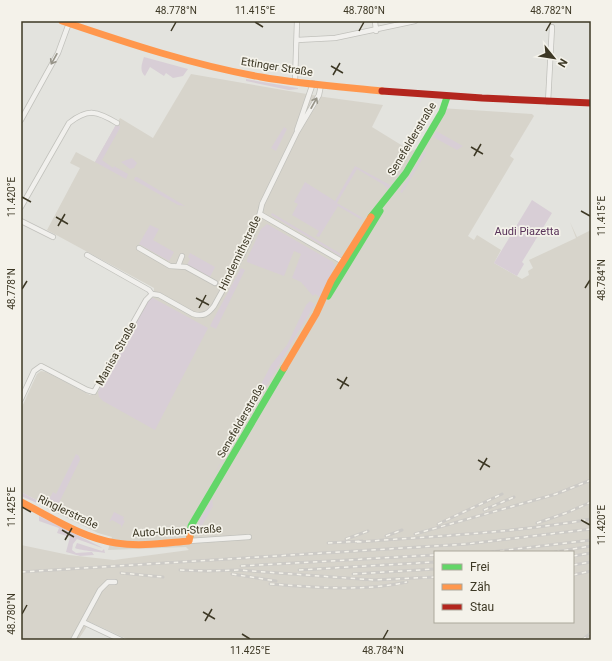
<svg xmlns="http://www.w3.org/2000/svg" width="612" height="661" viewBox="0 0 612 661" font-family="Roboto,sans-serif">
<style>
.built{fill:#d7d4cb;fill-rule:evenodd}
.green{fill:#d8ced6}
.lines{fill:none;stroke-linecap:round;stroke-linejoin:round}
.street-casing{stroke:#c1c1bc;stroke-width:6}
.street{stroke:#f1f0ed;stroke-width:4.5}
.fast{stroke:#63d668;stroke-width:7}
.slow{stroke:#ff974d;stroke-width:7}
.jam{stroke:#b3261e;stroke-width:7}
.rail-casing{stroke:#cccac6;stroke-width:3}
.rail{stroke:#f4f2ea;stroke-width:1.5;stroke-dasharray:4.5;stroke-linecap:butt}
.oneway{stroke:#979489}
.ticks{fill:none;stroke:#3d3825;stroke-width:1.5}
.labels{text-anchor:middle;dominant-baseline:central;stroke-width:3.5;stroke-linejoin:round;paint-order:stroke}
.street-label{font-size:11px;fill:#3d3825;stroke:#f4f2ea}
.park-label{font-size:11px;fill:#583259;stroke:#f4f2ea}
.neatline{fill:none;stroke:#3d3825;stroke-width:1.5}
.ticks-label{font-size:10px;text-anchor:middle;fill:#3d3825}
</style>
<rect width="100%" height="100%" fill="#e3e3de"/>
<path class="built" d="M 191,74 L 324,97 L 383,105 L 372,127 L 411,151 L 416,149 L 440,108 L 532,114 L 534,116 L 510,156 L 514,159 L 468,236 L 474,240 L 477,235 L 501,250 L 494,263 L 522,279 L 529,275 L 528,271 L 533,268 L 529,260 L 576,238 L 570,222 L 577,237 L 591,230 L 591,640 L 129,640 L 90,622 L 78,640 L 21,640 L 21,545 L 69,555 L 114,560 L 189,550 L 186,547 L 108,550 L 112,537 L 98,533 L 45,507 L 46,505 L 21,492 L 21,409 L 37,374 L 41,371 L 46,372 L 90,395 L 98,392 L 148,299 L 154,297 L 154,288 L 47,230 L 80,168 L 70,163 L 76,152 L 95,162 L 120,118 L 153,138 ZM 435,552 L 573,552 L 573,622 L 435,622 Z"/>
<path class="green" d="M 144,57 L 188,69 L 183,76 L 173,78 L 166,73 L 164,76 L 150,67 L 145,76 C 139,71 142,63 144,57 Z
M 246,79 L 298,88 L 298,89 L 289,90 L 246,81 Z
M 118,121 L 120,128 L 102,160 L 113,168 L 114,166 L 128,174 L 126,179 L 95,162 Z
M 284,127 L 287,129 L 276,151 L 271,148 Z
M 436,131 L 463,146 L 457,150 L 433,137 Z
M 425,151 L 426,153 L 402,193 L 400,192 Z
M 132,158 L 137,163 L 134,168 L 130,169 L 121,162 Z
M 355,166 L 392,186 L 386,190 L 387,188 L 384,185 L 357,169 L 337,203 L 363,218 L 362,220 L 338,206 L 319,237 L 316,236 L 319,231 L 292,215 L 298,204 L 294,202 L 305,182 L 335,201 Z
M 135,177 L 137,177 L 185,206 L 178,205 L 134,180 Z
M 532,200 L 552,213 L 522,262 L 524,264 L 517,276 L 494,263 Z
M 272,213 L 341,254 L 340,256 L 271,215 Z
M 267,224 L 333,262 L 335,266 L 320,297 L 315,294 L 313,296 L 301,282 L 292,278 L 301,254 L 294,251 L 284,276 L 247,262 L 247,259 L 261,229 Z
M 150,225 L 159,229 L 153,240 L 174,252 L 169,261 L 139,244 Z
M 190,253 L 215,267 L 210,277 L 187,265 L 190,259 L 188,257 Z
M 241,268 L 245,270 L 216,329 L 210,326 L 213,320 Z
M 151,297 L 208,328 L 155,430 L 103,401 L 99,397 L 98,392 L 148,299 Z
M 310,301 L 315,304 L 214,475 L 271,365 L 287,345 L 306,305 Z
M 76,454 L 79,456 L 80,460 L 55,511 L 21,496 L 21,492 L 46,505 L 53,492 L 56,494 Z
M 212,498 L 213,506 L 197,534 L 195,529 Z
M 114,512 L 124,517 L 123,520 L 125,521 L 121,528 L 121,525 L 112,520 L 109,522 Z
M 39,516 L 101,547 L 102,548 L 77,539 L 73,544 L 72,550 L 76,553 L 92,552 L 94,555 L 80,556 L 66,552 L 70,537 L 57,533 L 59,528 L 39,521 Z
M 77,543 L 102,551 L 104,549 L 105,553 C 100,552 77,550 75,548 Z"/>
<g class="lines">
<g class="street-casing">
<path id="street" d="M 375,21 L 376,31
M 297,40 L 335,38 L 415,21
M 295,81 L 297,21
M 548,102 L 552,27
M 21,120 L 58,53 L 69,23
M 297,130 L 313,83
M 21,207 L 69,123 C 88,108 97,111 117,123
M 260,214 L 345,263
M 21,221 L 53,237
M 139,248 L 170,266 L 186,267 L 215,283
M 87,255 L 149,290 L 152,294 L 159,295 L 193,314 C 203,317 208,314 214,306 C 229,278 257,234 262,204 L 297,132 L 319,95 L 321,85
M 178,266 L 182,256
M 21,399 L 34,371 L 41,366 L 87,390 L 94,392 L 146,300 L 152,294
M 189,541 L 249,537
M 83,622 L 121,640
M 73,640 L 100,590 L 108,582 L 115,582"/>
</g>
<use href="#street" class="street"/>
<path class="fast" d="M 371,217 L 406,173 L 442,112 L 447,97
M 328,296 L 380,211
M 190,536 L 191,526 L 284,368"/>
<path class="slow" d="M 62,21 C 127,43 193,65 261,77 C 301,84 342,87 382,91
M 284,368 L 316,314 L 331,281 L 371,217
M 21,502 C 51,517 82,538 116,543 C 140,547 165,543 189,541 L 190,536"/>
<path class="jam" d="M 382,91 L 482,98 L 591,103"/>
<g class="rail-casing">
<path id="rail" d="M 484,510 L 514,497
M 537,523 L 566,513 L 591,502
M 438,524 L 502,494
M 415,534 L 556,494 L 591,480
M 386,536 L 402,530
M 346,539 L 368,531
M 357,542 C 435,536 513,533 591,519
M 328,543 L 362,541
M 491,552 L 591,540
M 555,552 L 591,546
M 573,556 L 591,553
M 573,565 L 591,562
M 241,566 L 435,555
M 180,570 L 207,571 L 238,570 L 374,580 L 435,577
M 299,570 L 435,562
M 21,572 L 467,544 L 591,529
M 121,573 L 163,577
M 232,574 L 276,581
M 353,574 L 435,569
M 573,575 L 591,571
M 270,584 C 316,587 361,592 407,582
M 582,640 L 591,633"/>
</g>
<use href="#rail" class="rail"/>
</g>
<defs><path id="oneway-shaft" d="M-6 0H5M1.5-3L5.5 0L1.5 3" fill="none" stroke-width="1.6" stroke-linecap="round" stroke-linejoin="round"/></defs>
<g class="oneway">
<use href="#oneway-shaft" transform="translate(54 59) rotate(119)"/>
<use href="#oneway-shaft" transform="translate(314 103) rotate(-61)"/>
</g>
<path class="ticks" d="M 255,22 L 263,27M 171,31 L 176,22M 359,31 L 364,22M 546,31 L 551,22M 331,66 L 343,73M 333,75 L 340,63M 471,147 L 483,154M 474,156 L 481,144M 22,197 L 31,202M 581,211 L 590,216M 56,217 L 68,224M 58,226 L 65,214M 585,288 L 590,280M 22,289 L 27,281M 196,298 L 209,305M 199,308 L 206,295M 337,379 L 349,386M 340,389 L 347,377M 478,460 L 490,467M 480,470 L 487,458M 22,507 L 31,512M 581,520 L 590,525M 62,530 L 74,537M 65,540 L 72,528M 203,612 L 215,619M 22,614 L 27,605M 205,621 L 212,609M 242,634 L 250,639M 383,639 L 388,630"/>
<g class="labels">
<g class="street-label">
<text transform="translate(277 67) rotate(9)">Ettinger Straße</text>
<text transform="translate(412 139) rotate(-59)">Senefelderstraße</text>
<text transform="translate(240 253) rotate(-64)">Hindemithstraße</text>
<text transform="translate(116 354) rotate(-61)">Manisa Straße</text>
<text transform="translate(241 421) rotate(-60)">Senefelderstraße</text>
<text transform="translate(68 512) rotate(25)">Ringlerstraße</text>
<text transform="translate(177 531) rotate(-3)">Auto-Union-Straße</text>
</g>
<g class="park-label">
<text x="527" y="231">Audi Piazetta</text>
</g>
</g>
<rect width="612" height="661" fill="none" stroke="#f4f2ea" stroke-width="44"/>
<rect x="434" y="551" width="140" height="72" fill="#f4f2ea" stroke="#aba89b"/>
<rect x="442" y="564" width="20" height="6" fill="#63d668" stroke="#aba89b"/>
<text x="470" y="571" font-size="12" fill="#3d3825">Frei</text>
<rect x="442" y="584" width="20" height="6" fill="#ff974d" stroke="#aba89b"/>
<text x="470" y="591" font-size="12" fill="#3d3825">Zäh</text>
<rect x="442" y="604" width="20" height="6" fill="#b3261e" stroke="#aba89b"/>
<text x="470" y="611" font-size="12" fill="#3d3825">Stau</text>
<g transform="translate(554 58) rotate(120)" stroke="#f4f2ea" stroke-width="3" paint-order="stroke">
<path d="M0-3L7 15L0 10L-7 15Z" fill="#3d3825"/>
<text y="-6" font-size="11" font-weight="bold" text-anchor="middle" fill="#3d3825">N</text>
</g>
<rect x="22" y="22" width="568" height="617" class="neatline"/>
<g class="ticks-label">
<text x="176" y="14">48.778°N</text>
<text x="255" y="14">11.415°E</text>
<text x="364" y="14">48.780°N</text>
<text x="551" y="14">48.782°N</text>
<text transform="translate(11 197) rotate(-90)" y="4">11.420°E</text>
<text transform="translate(601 216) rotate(-90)" y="4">11.415°E</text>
<text transform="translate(601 280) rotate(-90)" y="4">48.784°N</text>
<text transform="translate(11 289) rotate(-90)" y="4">48.778°N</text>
<text transform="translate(11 507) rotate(-90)" y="4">11.425°E</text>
<text transform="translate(601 525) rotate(-90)" y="4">11.420°E</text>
<text transform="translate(11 614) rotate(-90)" y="4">48.780°N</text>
<text x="250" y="654">11.425°E</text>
<text x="383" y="654">48.784°N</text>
</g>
</svg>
